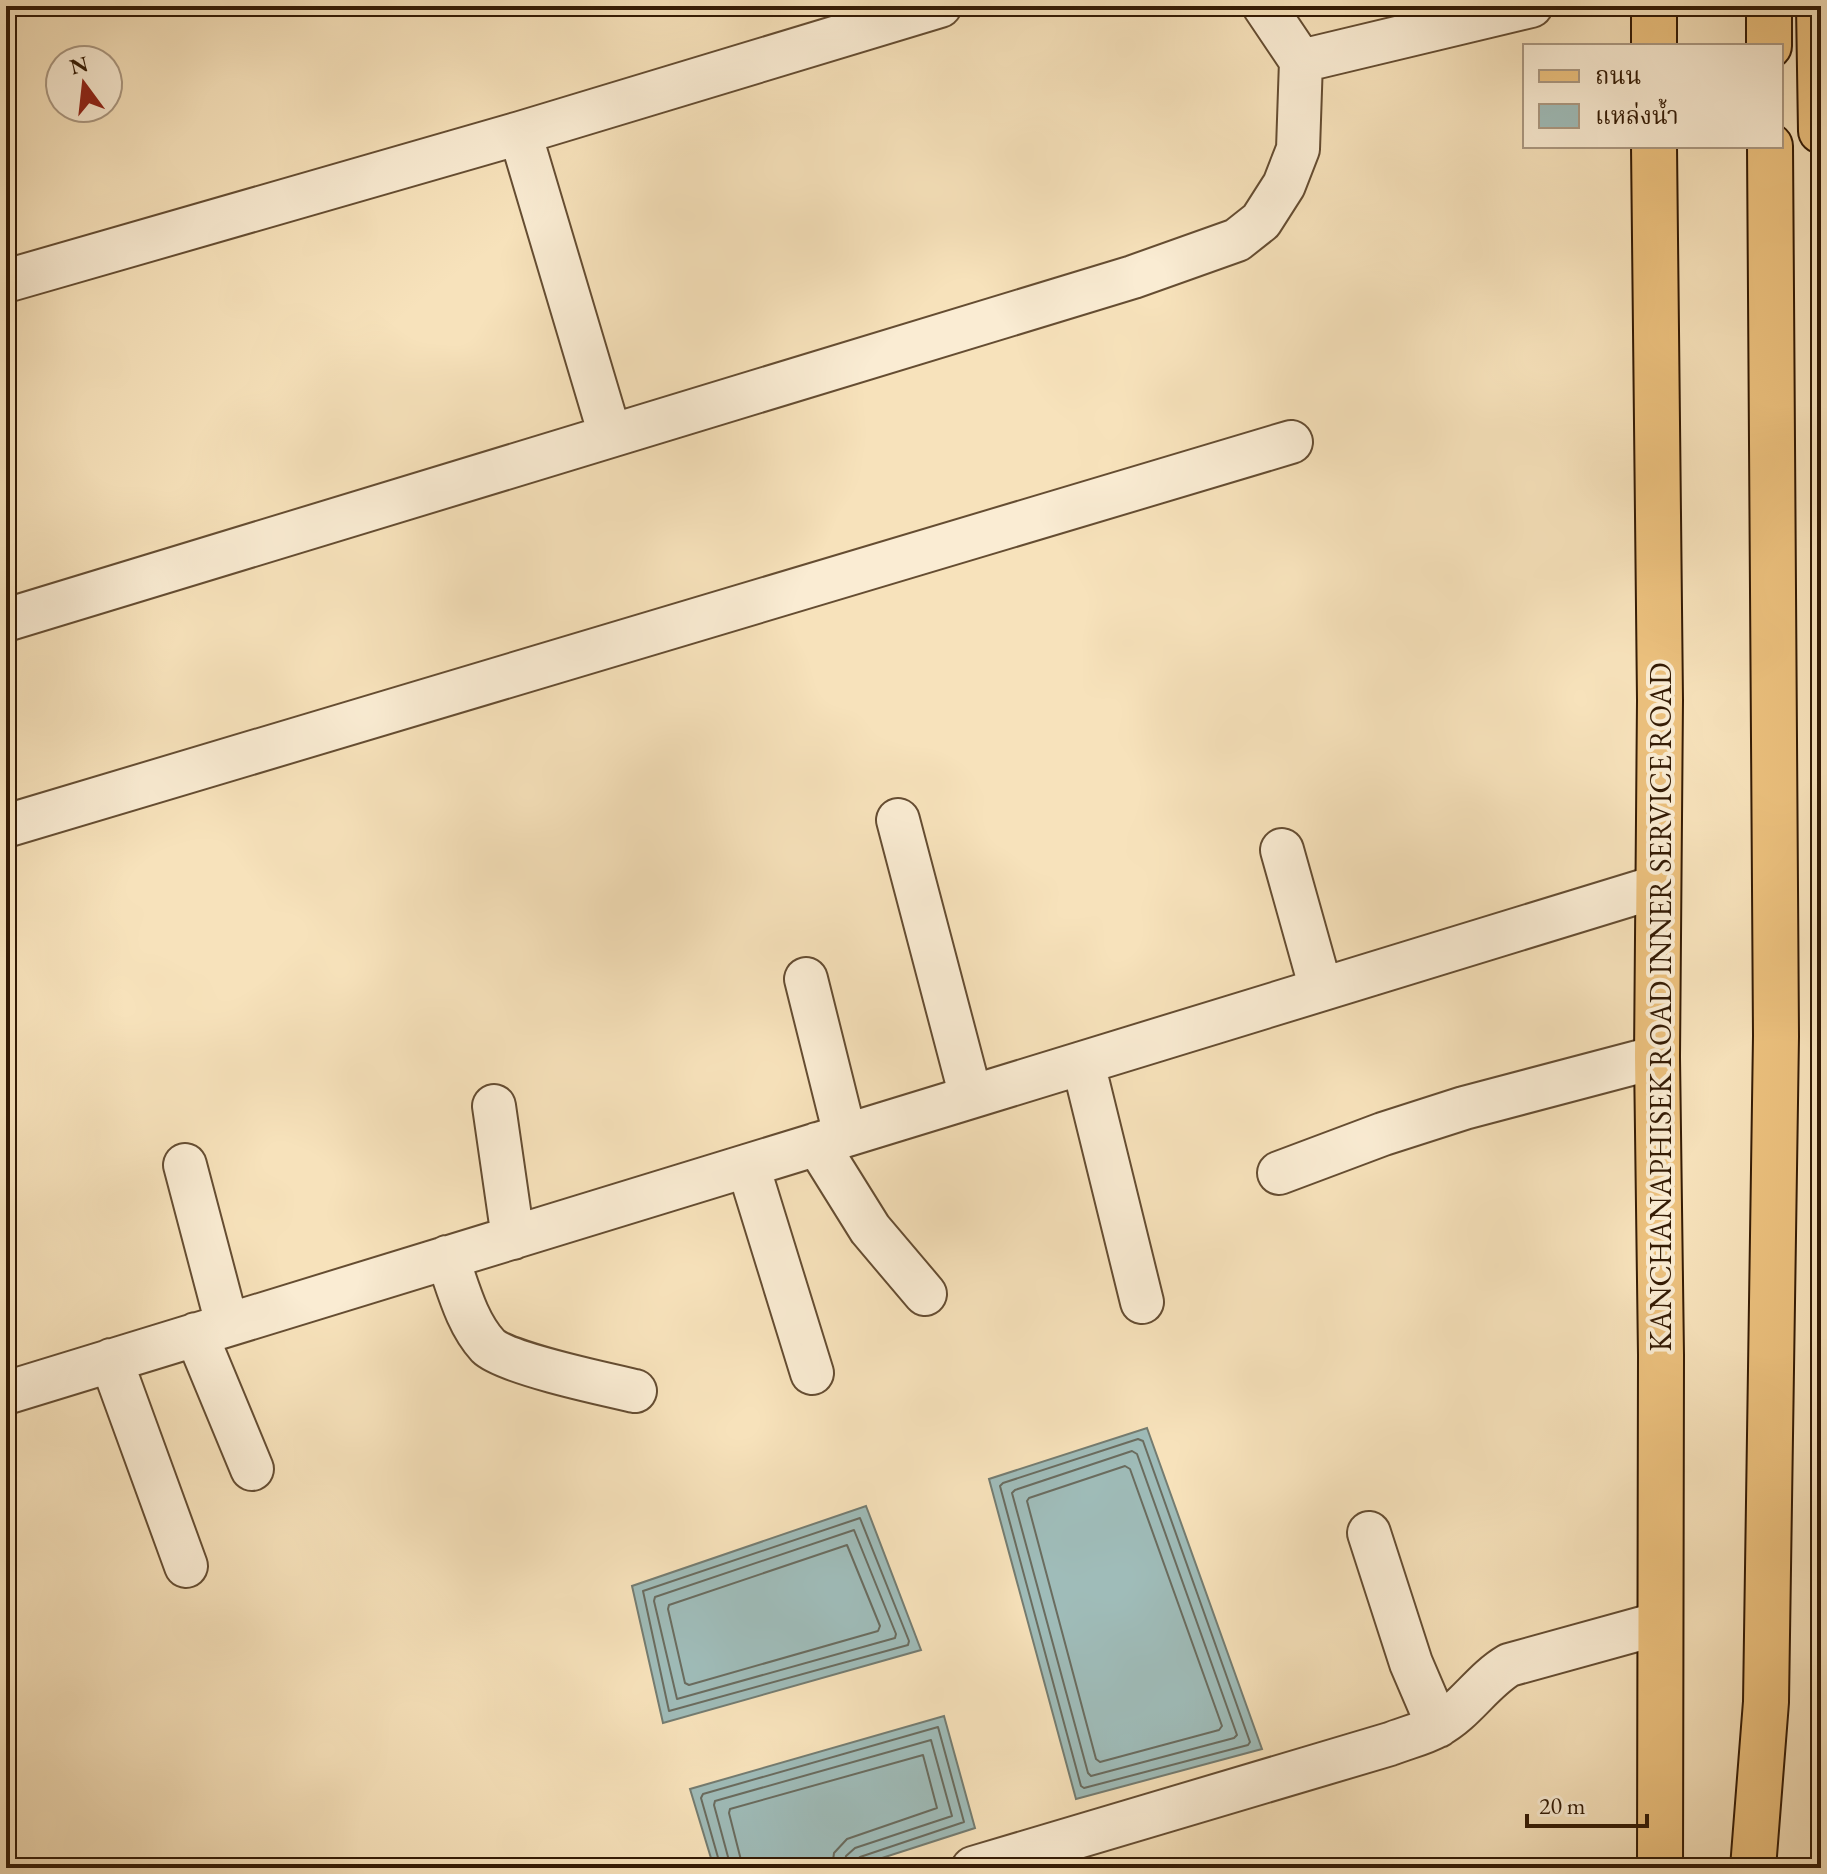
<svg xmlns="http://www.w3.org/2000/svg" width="1827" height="1874" viewBox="0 0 1827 1874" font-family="'EB Garamond','Noto Serif Thai',serif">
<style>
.water{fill:#9fbcb9;stroke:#747c71;stroke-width:2}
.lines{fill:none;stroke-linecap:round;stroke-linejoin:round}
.shore{stroke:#6a6c5f;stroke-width:2}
.minor-casing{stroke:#654d32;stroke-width:46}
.major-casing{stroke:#341b05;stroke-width:48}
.highway-casing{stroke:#341b05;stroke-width:48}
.minor{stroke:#faecd3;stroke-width:42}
.major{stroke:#ecc17e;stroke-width:44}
.highway{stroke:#ecc17e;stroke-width:44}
.labels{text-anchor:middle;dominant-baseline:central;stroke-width:8;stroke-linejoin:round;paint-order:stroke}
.street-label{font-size:30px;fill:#341b05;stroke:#faecd3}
</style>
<rect width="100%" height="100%" fill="#f7e2bb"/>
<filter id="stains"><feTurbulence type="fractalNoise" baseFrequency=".0025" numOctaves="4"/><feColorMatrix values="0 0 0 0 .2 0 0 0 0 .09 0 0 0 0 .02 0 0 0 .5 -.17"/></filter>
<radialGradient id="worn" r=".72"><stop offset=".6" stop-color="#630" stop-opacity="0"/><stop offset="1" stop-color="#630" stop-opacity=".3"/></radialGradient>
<path class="water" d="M 1147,1428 L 1262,1749 L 1076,1799 L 989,1479 Z
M 866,1506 L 921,1650 L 663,1723 L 632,1586 Z
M 944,1716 L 975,1828 L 851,1868 L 714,1868 L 690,1789 Z"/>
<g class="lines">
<path class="shore" d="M 1138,1439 L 1143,1441 L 1250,1742 L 1248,1745 L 1084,1788 L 1081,1786 L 1000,1486 L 1003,1483 Z
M 1132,1451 L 1137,1454 L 1237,1735 L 1234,1738 L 1091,1776 L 1088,1773 L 1012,1493 L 1015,1490 Z
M 1125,1466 L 1130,1469 L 1222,1726 L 1219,1730 L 1100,1762 L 1096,1759 L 1027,1501 L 1029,1498 Z
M 860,1518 L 909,1641 L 908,1645 L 669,1711 L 643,1591 Z
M 854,1530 L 896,1634 L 895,1638 L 677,1699 L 654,1601 L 655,1597 Z
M 847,1545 L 880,1626 L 878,1631 L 689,1685 L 685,1683 L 668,1609 L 669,1605 Z
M 721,1868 L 701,1798 L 703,1794 L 938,1727 L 964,1822 L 860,1857 L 855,1861 L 854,1868
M 731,1868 L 714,1805 L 715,1801 L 931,1740 L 952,1816 L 855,1848 L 846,1856 L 844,1868
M 743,1868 L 729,1813 L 730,1809 L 923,1755 L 937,1808 L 847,1839 L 834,1853 L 832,1868"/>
<g class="minor-casing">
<path id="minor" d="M 1264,6 L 1301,61
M 520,133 L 610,435
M 6,281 L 520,133 L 940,6
M 6,620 L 1133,277 L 1237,240 L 1261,221 L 1284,185 L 1298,149 L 1301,61 L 1531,6
M 898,820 L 971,1097
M 6,826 L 1291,442
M 1282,850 L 1321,989
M 806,979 L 845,1135
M 1083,1063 L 1142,1302
M 494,1106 L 513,1238
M 817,1144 L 870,1229 L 925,1294
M 185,1165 L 227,1324
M 748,1166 L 812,1373
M 1279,1173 L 1383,1134 L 1464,1108 L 1657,1057
M 447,1257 C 458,1287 466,1322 488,1346 C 505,1363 608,1385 635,1391
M 196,1334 L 252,1469
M 111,1360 L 186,1566
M 6,1393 L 1659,886
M 1369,1533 L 1411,1663 L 1438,1726
M 973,1868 L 1390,1744 C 1405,1738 1423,1734 1437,1726 C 1465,1711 1482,1681 1509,1665 L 1661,1623"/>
</g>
<g class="major-casing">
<path id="major" d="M 1654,46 L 1654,6
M 1654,146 L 1660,700 L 1657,1057 L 1661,1355 L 1660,1868"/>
</g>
<g class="highway-casing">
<path id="highway" d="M 1769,6 L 1769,46
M 1819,6 L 1821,131
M 1753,1868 L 1766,1702 L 1776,1036 L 1770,146"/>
</g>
<use href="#minor" class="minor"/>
<use href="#major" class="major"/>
<use href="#highway" class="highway"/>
</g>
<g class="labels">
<g class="street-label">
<text transform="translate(1660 1007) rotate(-90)">KANCHANAPHISEK ROAD INNER SERVICE ROAD</text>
</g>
</g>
<rect width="1827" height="1874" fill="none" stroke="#f7e2bb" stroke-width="32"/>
<rect x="8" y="8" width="1811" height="1858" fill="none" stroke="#341b05" stroke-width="4"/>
<rect x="16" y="16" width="1795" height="1842" fill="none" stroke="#341b05" stroke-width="2"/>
<rect x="1523" y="44" width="260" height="104" fill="#faecd3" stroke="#ab9881" stroke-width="2"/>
<rect x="1539" y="70" width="40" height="12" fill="#ecc17e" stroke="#ab9881" stroke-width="2"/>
<text x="1595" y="84" font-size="24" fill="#341b05">ถนน</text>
<rect x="1539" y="104" width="40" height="24" fill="#9fbcb9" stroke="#ab9881" stroke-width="2"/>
<text x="1595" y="124" font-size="24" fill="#341b05">แหล่งน้ำ</text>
<g transform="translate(84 84) rotate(345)"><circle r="38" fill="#faecd3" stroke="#ab9881" stroke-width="2"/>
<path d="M0-6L14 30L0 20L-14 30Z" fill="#8f2418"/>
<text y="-12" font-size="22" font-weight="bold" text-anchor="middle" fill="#341b05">N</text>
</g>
<path d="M1527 1814v12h120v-12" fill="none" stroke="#341b05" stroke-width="4"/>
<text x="1539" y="1814" font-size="24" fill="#341b05" stroke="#faecd3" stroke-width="6" paint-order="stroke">20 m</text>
<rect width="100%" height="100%" filter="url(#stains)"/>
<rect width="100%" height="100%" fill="url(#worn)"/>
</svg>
